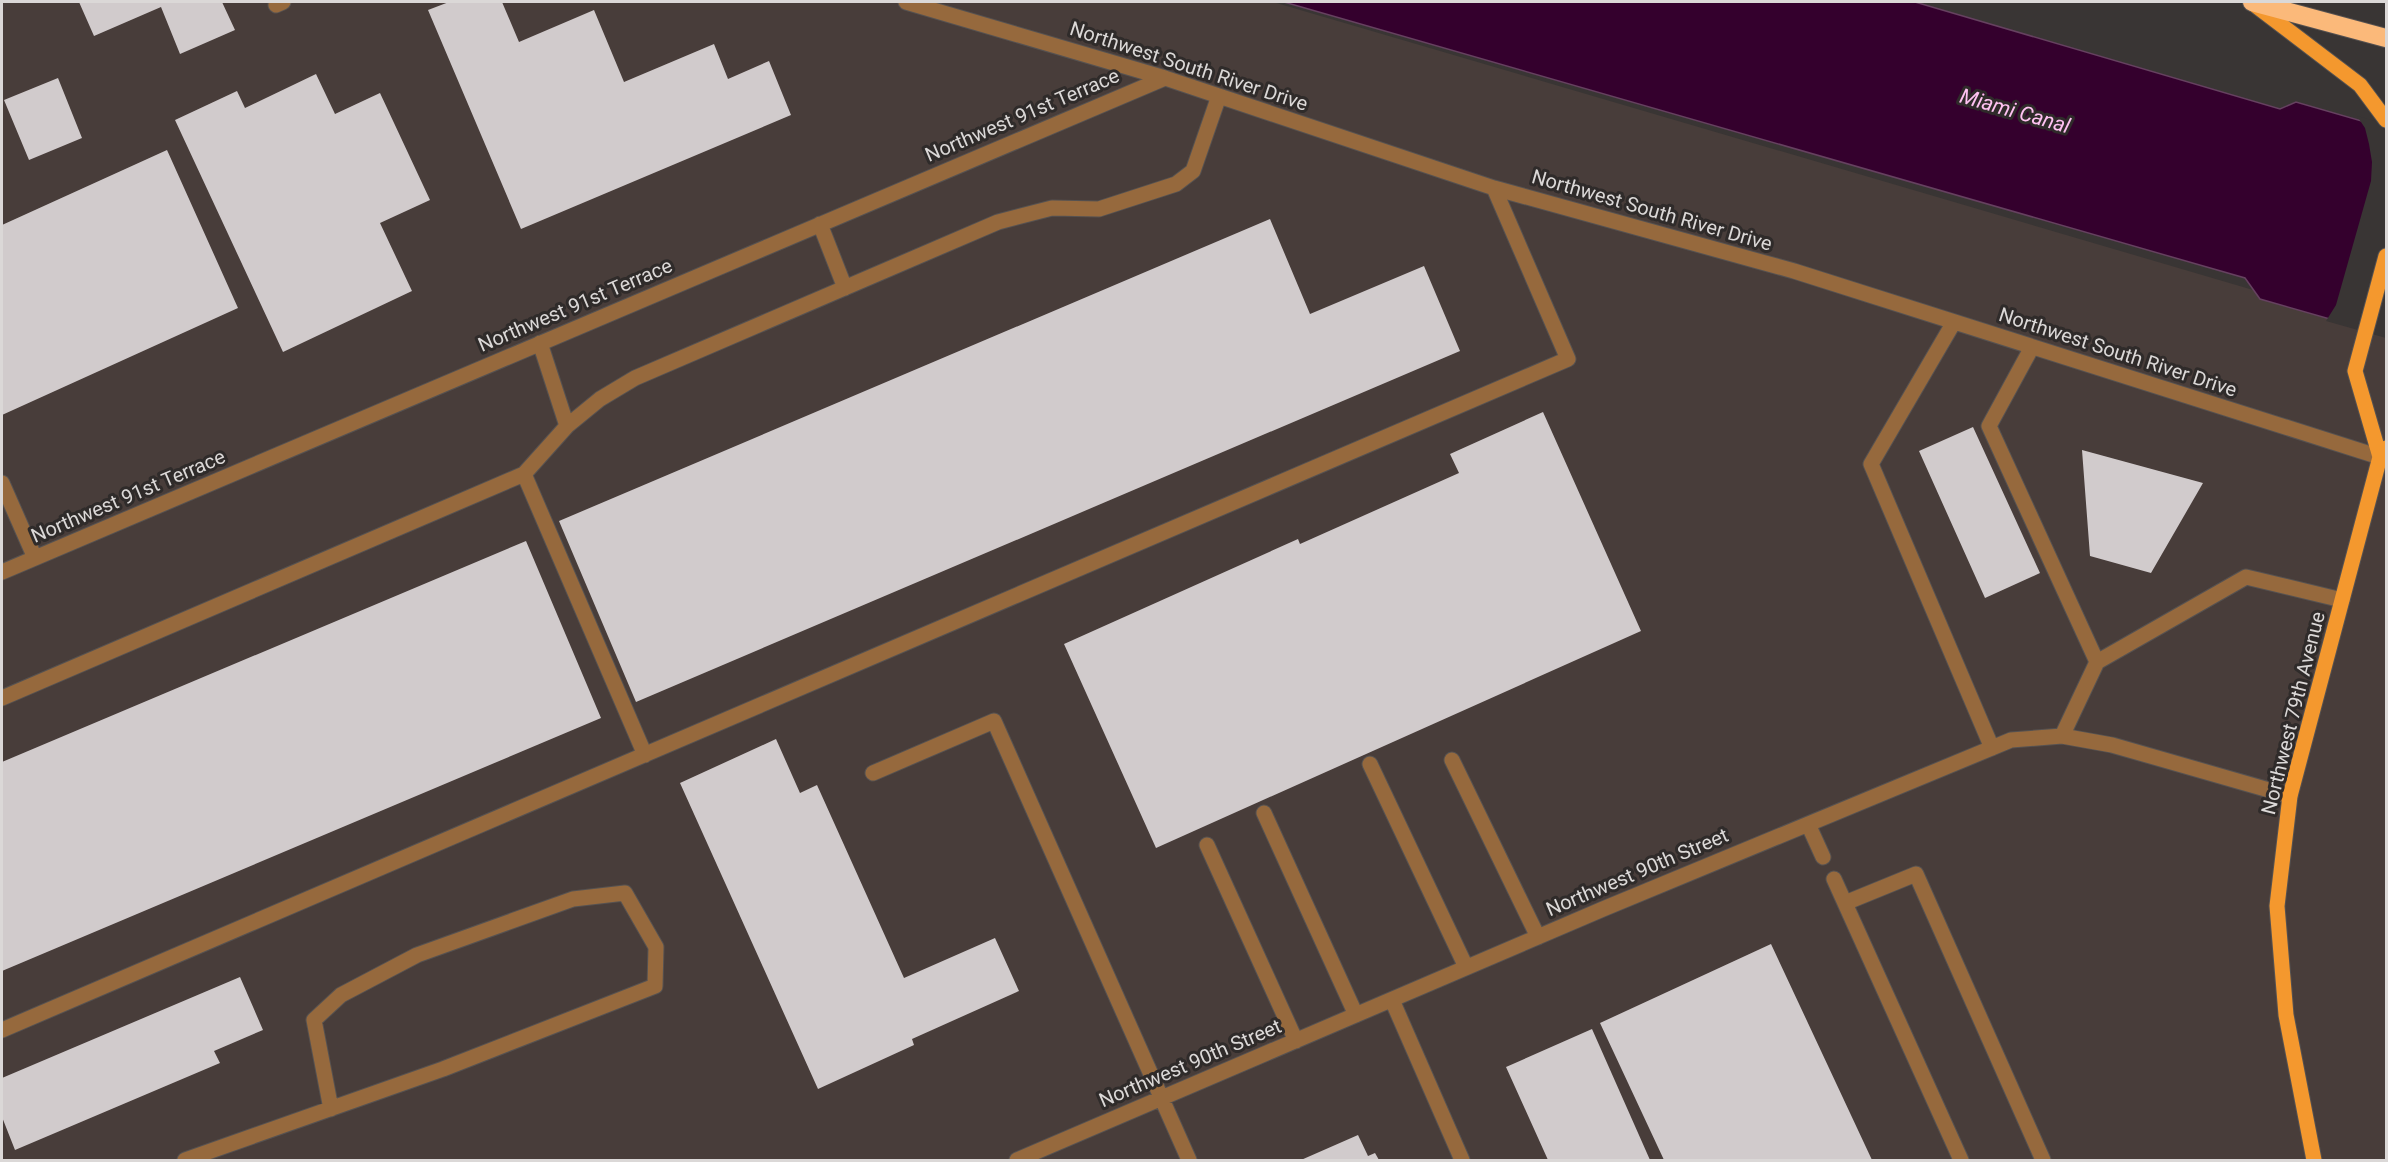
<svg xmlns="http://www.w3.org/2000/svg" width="2388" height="1162" viewBox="0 0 2388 1162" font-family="Roboto,sans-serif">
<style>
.built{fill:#483d3a}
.water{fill:#34002d;stroke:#664160;stroke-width:1.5}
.pier{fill:#393534}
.building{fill:#d1cbcc}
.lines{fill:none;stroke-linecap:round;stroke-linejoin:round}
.minor-casing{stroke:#565251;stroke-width:17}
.major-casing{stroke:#565251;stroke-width:17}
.highway-casing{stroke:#565251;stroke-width:20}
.minor{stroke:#96693d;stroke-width:15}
.major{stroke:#f4982e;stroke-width:15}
.highway{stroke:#fbb97a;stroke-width:18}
.labels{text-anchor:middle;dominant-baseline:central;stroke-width:6;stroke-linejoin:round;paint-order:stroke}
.street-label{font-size:20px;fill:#dbd8d7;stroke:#2f2b2a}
.water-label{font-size:21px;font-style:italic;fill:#ffc2f2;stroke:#2f2b2a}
</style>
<rect width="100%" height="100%" fill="#393534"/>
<path class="built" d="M 2,2 L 1273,2 L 2386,329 L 2386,1160 L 2,1160 Z"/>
<path class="water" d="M 1284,2 L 1915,2 L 2280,109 L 2296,102 L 2386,128 L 2386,335 L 2260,299 L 2245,278 Z"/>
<path class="pier" d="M 2357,116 L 2386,124 L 2386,338 L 2326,321 L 2336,305 L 2371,181 L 2372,162 L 2369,144 L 2365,128 Z"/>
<path class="building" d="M 79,2 L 222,2 L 235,30 L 180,54 L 161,7 L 94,36 Z
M 449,2 L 502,2 L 519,42 L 594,10 L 624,82 L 714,44 L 728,79 L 769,61 L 791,115 L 521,229 L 428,10 Z
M 316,74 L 335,114 L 380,93 L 430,200 L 380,223 L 412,291 L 283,352 L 175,120 L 237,91 L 245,108 Z
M 58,78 L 82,138 L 29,160 L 4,100 Z
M 167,150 L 238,308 L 2,415 L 2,225 Z
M 1270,219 L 1310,314 L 1424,266 L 1460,351 L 636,702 L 559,521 Z
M 1543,412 L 1641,631 L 1156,848 L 1064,644 L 1298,539 L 1300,544 L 1459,473 L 1450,454 Z
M 1973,427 L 2040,573 L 1985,598 L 1919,451 Z
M 2082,450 L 2203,483 L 2151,573 L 2090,556 Z
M 526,541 L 601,718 L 2,971 L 2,762 Z
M 776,739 L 800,793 L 817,785 L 904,978 L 995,938 L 1019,991 L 912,1039 L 914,1045 L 818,1089 L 680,783 Z
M 1771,944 L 1872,1160 L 1664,1160 L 1600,1023 Z
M 240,977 L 263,1030 L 214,1051 L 220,1063 L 15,1150 L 2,1117 L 2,1078 Z
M 1592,1029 L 1650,1160 L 1548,1160 L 1506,1067 Z
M 1358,1135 L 1368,1156 L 1375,1153 L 1379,1160 L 1301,1160 Z"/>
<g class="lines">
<g class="minor-casing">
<path id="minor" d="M 906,2 L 1165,78 L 1494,188 L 1794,271 L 2386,459
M 276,5 L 283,2
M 820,224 L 845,288
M 1954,322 L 1871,464 L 1992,748
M 2032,347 L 1989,426 L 2097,662
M 567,426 L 600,399 L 635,378 L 998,222 L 1052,208 L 1099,209 L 1176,184 L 1193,171 L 1219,96
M 524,474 L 567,426 L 540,343
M 2,483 L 35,558
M 2,572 L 1165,78
M 2,698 L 524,474 L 645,755
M 2062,736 L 2097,662 L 2246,577 L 2342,600
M 1452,760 L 1538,937
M 1370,764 L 1466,967
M 873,773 L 994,721 L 1189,1160
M 1264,813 L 1356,1015
M 1808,824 L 1823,857
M 1207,845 L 1296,1041
M 1834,879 L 1961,1160
M 1845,903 L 1916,874 L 2043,1160
M 1392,1000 L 1462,1160
M 2,1030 L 1568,359 L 1494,188
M 185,1160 L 443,1069 L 655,986 L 656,947 L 625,893 L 573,899 L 417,955 L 341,995 L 314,1020 L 331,1109
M 1017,1160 L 1603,909 L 2011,740 L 2062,736 L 2112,745 L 2290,796"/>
</g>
<g class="major-casing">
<path id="major" d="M 2255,5 L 2360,85 L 2386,120
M 2380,457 L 2355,371 L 2386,256
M 2314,1160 L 2286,1015 L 2277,906 L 2290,796 L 2380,457 L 2386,448"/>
</g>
<g class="highway-casing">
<path id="highway" d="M 2252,2 L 2386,38"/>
</g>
<use href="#minor" class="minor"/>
<use href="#major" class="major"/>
<use href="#highway" class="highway"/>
</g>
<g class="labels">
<g class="street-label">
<text transform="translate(1189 66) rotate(18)">Northwest South River Drive</text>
<text transform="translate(1022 115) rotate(-23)">Northwest 91st Terrace</text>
<text transform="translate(1652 210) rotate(16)">Northwest South River Drive</text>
<text transform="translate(575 305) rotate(-23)">Northwest 91st Terrace</text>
<text transform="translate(2118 352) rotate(18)">Northwest South River Drive</text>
<text transform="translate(128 496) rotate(-23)">Northwest 91st Terrace</text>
<text transform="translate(2293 713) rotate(-76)">Northwest 79th Avenue</text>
<text transform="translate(1637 872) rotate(-23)">Northwest 90th Street</text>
<text transform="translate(1190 1063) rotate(-23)">Northwest 90th Street</text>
</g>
<g class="water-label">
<text transform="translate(2015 111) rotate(16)">Miami Canal</text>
</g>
</g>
<rect width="2388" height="1162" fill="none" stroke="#dbd8d7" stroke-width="6"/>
</svg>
